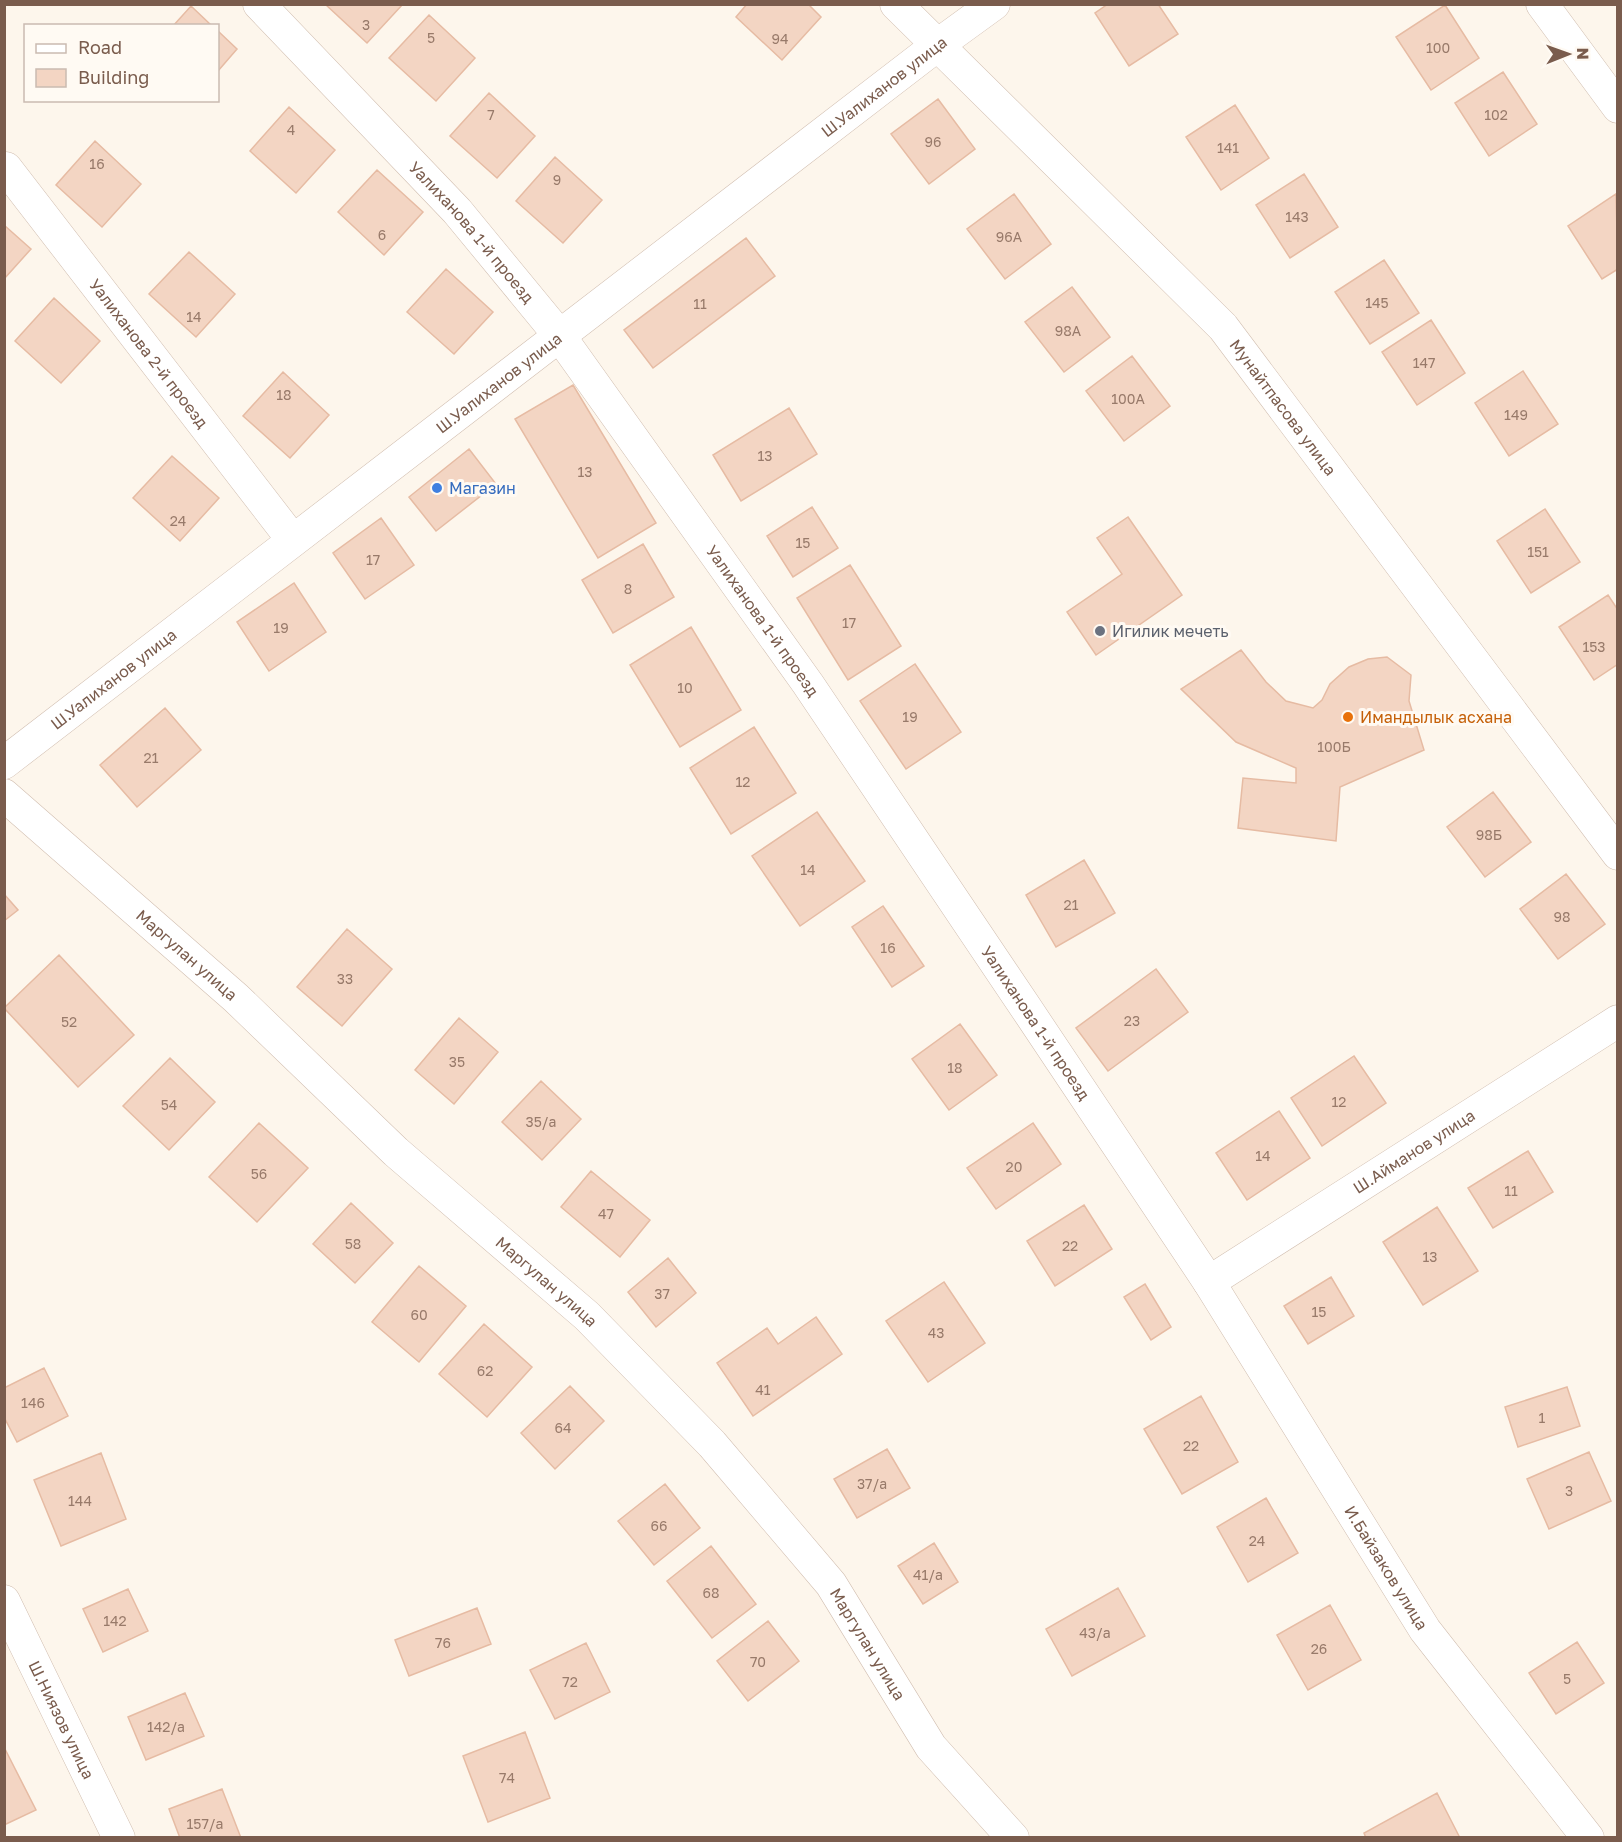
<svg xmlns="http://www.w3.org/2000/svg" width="1622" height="1842" viewBox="0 0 1622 1842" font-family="'Golos Text',sans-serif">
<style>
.building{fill:#f3d5c3;stroke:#e6bba3;stroke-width:1.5}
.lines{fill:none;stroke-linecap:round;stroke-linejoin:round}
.street-casing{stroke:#d1beb0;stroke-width:33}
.street{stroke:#fff;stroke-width:32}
.shop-dot{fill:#3f7fe0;stroke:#fffaf3;stroke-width:2}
.worship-dot{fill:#6b7280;stroke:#fffaf3;stroke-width:2}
.food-dot{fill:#e8710a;stroke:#fffaf3;stroke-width:2}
.labels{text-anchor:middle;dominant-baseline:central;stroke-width:6;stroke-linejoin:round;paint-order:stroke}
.number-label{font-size:14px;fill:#987a6a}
.street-label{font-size:16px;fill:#7a5c4d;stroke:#fffaf3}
.shop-label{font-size:16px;fill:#366cbe;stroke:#fffaf3;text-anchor:start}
.worship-label{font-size:16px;fill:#5b616d;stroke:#fffaf3;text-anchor:start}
.food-label{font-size:16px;fill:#c56008;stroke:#fffaf3;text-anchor:start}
</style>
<rect width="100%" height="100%" fill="#fdf6ec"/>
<path class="building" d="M 325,4 L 403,4 L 367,43 Z
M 747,4 L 808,4 L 821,17 L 782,60 L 736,17 Z
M 1108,4 L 1158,4 L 1178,34 L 1129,66 L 1095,13 Z
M 1445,5 L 1479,58 L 1431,90 L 1396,37 Z
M 191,6 L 212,26 L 173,26 Z
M 429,15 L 475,58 L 436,101 L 389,58 Z
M 218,31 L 237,49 L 218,71 Z
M 1503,72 L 1537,124 L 1489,156 L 1455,103 Z
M 489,93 L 535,136 L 497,178 L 450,136 Z
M 938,99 L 975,149 L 929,184 L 891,134 Z
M 1235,105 L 1269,158 L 1221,190 L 1186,137 Z
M 289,107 L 335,150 L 296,193 L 250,151 Z
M 95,141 L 141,184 L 102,227 L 56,185 Z
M 555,157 L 602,200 L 563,243 L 516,201 Z
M 377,170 L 423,212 L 384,255 L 338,212 Z
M 1304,174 L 1338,227 L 1290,258 L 1256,205 Z
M 1014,194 L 1051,244 L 1005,279 L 967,229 Z
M 1616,194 L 1618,269 L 1602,279 L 1568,226 Z
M 4,225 L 31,249 L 4,279 Z
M 746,238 L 775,276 L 653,368 L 624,330 Z
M 189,252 L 235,294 L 196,337 L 149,294 Z
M 1384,260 L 1419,313 L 1370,344 L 1335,292 Z
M 446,269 L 493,312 L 454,354 L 407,312 Z
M 1072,287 L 1110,337 L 1064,372 L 1025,322 Z
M 54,298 L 100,341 L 61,383 L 15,341 Z
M 1431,320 L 1465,373 L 1417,405 L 1382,352 Z
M 1132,356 L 1170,406 L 1124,441 L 1086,391 Z
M 1523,371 L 1558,424 L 1509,456 L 1475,403 Z
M 283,372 L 329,415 L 290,458 L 243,416 Z
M 573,385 L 656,523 L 598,558 L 515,419 Z
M 789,408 L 817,454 L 741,501 L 713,455 Z
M 469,449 L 496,484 L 436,531 L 409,497 Z
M 172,456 L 219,498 L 180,541 L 133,498 Z
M 812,507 L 838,548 L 793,577 L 767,536 Z
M 1545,509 L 1580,562 L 1531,593 L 1497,541 Z
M 1128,517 L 1182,595 L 1096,655 L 1067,612 L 1122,574 L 1097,538 Z
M 381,518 L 414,565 L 365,599 L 333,553 Z
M 643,544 L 674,597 L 613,633 L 582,580 Z
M 850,565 L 901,646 L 848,680 L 797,598 Z
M 294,583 L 326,632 L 269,671 L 237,622 Z
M 1608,595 L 1618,610 L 1618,664 L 1594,680 L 1559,627 Z
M 691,627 L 741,710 L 680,747 L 630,665 Z
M 1241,650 L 1266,682 L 1286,701 L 1313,708 L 1322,700 L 1330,684 L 1349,667 L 1368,659 L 1387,657 L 1411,675 L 1409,701 L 1424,750 L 1340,787 L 1336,841 L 1238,828 L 1243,778 L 1296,783 L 1296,768 L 1236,742 L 1181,689 Z
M 915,664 L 961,732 L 906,769 L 860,701 Z
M 165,708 L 201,750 L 137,807 L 100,765 Z
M 754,727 L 796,793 L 731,834 L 690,768 Z
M 1493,792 L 1531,842 L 1485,877 L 1447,827 Z
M 817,812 L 865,881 L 800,926 L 752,856 Z
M 1084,860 L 1115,913 L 1056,947 L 1026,895 Z
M 1566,874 L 1605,924 L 1558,959 L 1520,909 Z
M 4,894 L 18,910 L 4,921 Z
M 883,906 L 924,966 L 892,987 L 852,927 Z
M 347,929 L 392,969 L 342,1026 L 297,987 Z
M 59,955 L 134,1035 L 78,1087 L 4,1008 Z
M 1156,969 L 1188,1012 L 1108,1071 L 1076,1028 Z
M 459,1018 L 498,1052 L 454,1104 L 415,1070 Z
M 960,1024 L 997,1075 L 949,1110 L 912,1059 Z
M 1354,1056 L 1386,1103 L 1322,1146 L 1291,1098 Z
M 170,1058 L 215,1102 L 169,1150 L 123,1106 Z
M 541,1081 L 581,1119 L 542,1160 L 502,1122 Z
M 1279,1111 L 1310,1158 L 1247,1200 L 1216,1153 Z
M 259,1123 L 308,1168 L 257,1222 L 209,1177 Z
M 1033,1123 L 1061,1164 L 996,1209 L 967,1168 Z
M 1528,1151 L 1553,1192 L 1493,1228 L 1468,1188 Z
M 591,1171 L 650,1220 L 620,1257 L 561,1207 Z
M 351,1203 L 393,1243 L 355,1283 L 313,1244 Z
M 1084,1205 L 1112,1249 L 1055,1286 L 1027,1241 Z
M 1437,1207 L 1478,1271 L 1423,1305 L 1383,1242 Z
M 668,1258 L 696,1293 L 656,1327 L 628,1292 Z
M 419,1266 L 466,1306 L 419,1362 L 372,1322 Z
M 1331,1277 L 1354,1316 L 1308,1344 L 1284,1306 Z
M 944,1282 L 985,1343 L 928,1382 L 886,1321 Z
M 1145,1284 L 1171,1327 L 1151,1340 L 1124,1297 Z
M 816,1317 L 842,1354 L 753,1416 L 717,1363 L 767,1328 L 778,1344 Z
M 484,1324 L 532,1367 L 487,1417 L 439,1374 Z
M 44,1368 L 68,1416 L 17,1442 L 4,1417 L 4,1388 Z
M 570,1386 L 604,1421 L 555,1469 L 521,1433 Z
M 1567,1387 L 1580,1426 L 1518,1447 L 1505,1407 Z
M 1201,1396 L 1238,1462 L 1182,1494 L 1144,1429 Z
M 887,1449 L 910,1488 L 857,1518 L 834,1479 Z
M 1589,1452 L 1611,1501 L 1549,1529 L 1527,1479 Z
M 101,1453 L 126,1519 L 61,1546 L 34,1480 Z
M 665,1484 L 700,1528 L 654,1565 L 618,1521 Z
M 1266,1498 L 1298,1553 L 1248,1582 L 1217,1527 Z
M 934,1543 L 958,1582 L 923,1604 L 898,1566 Z
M 711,1546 L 756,1604 L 712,1638 L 667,1581 Z
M 1118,1588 L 1145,1636 L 1072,1676 L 1046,1629 Z
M 128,1589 L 148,1631 L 103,1652 L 83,1609 Z
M 1330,1605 L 1361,1660 L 1308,1690 L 1277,1635 Z
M 477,1608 L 491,1644 L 409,1676 L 395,1640 Z
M 768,1621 L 799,1661 L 748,1701 L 717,1661 Z
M 1577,1642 L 1604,1683 L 1556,1714 L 1529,1673 Z
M 586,1643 L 610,1692 L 555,1719 L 530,1670 Z
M 185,1693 L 204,1736 L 146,1760 L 128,1717 Z
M 525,1732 L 550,1798 L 488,1822 L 463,1756 Z
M 4,1747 L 36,1810 L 4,1825 Z
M 222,1789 L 241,1838 L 180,1838 L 169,1809 Z
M 1437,1793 L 1460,1838 L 1366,1838 L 1364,1833 Z"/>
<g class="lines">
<g class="street-casing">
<g id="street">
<path id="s1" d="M 259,4 L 457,211 L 559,335 L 808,684 L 1026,1008 L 1209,1282 L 1425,1630 L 1588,1838"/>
<path id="s2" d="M 896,4 L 1223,327 L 1618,854"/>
<path d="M 1542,4 L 1618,107"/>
<path id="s3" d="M 6,168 L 292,539"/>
<path id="s4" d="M 4,763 L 939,44 L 994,4"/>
<path id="s5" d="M 4,795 L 236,998 L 396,1152 L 587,1316 L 712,1444 L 831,1584 L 931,1747 L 1013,1838"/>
<path id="s6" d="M 1209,1282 L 1618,1021"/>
<path id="s7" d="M 4,1601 L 119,1838"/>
</g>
</g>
<use href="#street" class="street"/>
</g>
<circle class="shop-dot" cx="437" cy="488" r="6"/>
<circle class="worship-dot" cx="1100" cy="631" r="6"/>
<circle class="food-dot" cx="1348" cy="717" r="6"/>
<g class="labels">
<g class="number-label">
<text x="366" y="24">3</text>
<text x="431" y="37">5</text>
<text x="780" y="38">94</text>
<text x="1438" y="47">100</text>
<text x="491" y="114">7</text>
<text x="1496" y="114">102</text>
<text x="291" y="129">4</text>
<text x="933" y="141">96</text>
<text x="1228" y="147">141</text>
<text x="97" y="163">16</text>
<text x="557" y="179">9</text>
<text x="1297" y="216">143</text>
<text x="382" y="234">6</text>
<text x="1009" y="236">96А</text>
<text x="1377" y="302">145</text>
<text x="700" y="303">11</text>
<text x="194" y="316">14</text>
<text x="1068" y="330">98А</text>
<text x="1424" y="362">147</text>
<text x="284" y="394">18</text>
<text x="1128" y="398">100А</text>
<text x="1516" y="414">149</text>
<text x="765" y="455">13</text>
<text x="585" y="471">13</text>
<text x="178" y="520">24</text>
<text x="803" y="542">15</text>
<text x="1538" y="551">151</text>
<text x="373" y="559">17</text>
<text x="628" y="588">8</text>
<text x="849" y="622">17</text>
<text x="281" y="627">19</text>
<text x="1594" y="646">153</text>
<text x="685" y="687">10</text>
<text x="910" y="716">19</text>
<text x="1334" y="746">100Б</text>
<text x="151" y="757">21</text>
<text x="743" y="781">12</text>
<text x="1489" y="834">98Б</text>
<text x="808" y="869">14</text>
<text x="1071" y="904">21</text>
<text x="1562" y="916">98</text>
<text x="888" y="947">16</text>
<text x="345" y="978">33</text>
<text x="1132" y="1020">23</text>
<text x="69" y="1021">52</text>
<text x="457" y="1061">35</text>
<text x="955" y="1067">18</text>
<text x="1339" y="1101">12</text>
<text x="169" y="1104">54</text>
<text x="541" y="1121">35/а</text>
<text x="1263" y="1155">14</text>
<text x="1014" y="1166">20</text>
<text x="259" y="1173">56</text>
<text x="1511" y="1190">11</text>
<text x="606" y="1213">47</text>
<text x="353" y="1243">58</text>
<text x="1070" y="1245">22</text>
<text x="1430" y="1256">13</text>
<text x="662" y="1293">37</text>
<text x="1319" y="1311">15</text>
<text x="419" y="1314">60</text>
<text x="936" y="1332">43</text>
<text x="485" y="1370">62</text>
<text x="763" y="1389">41</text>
<text x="33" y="1402">146</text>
<text x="1542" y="1417">1</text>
<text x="563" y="1427">64</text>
<text x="1191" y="1445">22</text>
<text x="872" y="1483">37/а</text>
<text x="1569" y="1490">3</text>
<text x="80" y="1500">144</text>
<text x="659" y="1525">66</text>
<text x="1257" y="1540">24</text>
<text x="928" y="1574">41/а</text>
<text x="711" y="1592">68</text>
<text x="115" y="1620">142</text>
<text x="1095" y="1632">43/а</text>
<text x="443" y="1642">76</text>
<text x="1319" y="1648">26</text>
<text x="758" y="1661">70</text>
<text x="1567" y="1678">5</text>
<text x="570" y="1681">72</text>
<text x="166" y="1726">142/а</text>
<text x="507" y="1777">74</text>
<text x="205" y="1823">157/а</text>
</g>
<g class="street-label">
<text stroke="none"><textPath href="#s4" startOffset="1110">Ш.Уалиханов улица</textPath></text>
<text stroke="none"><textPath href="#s1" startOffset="312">Уалиханова 1-й проезд</textPath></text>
<text stroke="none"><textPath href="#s3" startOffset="234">Уалиханова 2-й проезд</textPath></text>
<text stroke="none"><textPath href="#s4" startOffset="624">Ш.Уалиханов улица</textPath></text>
<text stroke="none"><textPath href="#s2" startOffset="560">Мунайтпасова улица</textPath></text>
<text stroke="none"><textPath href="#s1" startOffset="798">Уалиханова 1-й проезд</textPath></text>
<text stroke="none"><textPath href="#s4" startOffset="138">Ш.Уалиханов улица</textPath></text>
<text stroke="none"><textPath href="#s5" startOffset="243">Маргулан улица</textPath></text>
<text stroke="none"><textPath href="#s1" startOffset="1284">Уалиханова 1-й проезд</textPath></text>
<text stroke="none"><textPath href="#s6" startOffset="243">Ш.Айманов улица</textPath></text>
<text stroke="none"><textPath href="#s5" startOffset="729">Маргулан улица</textPath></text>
<text stroke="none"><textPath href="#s1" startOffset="1932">И.Байзаков улица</textPath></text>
<text stroke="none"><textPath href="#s5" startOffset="1215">Маргулан улица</textPath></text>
<text stroke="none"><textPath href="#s7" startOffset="132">Ш.Ниязов улица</textPath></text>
</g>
<g class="shop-label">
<text x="449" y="488">Магазин</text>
</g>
<g class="worship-label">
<text x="1112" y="631">Игилик мечеть</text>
</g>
<g class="food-label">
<text x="1360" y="717">Имандылык асхана</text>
</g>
</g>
<rect width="1622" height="1842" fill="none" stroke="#7a5c4d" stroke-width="12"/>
<rect x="24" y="24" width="195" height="78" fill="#fffaf3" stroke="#cabbb1" stroke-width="1.5"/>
<rect x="36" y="44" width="30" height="9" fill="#ffffff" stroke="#cabbb1" stroke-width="1.5"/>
<text x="78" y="54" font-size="18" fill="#7a5c4d">Road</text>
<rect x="36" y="69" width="30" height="18" fill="#f3d5c3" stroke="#cabbb1" stroke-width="1.5"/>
<text x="78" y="84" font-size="18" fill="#7a5c4d">Building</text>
<g transform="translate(1568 54) rotate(89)" stroke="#fffaf3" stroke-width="4.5" paint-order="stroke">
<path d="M0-4.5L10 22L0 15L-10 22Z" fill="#7a5c4d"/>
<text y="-9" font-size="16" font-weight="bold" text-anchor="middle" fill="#7a5c4d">N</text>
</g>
</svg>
